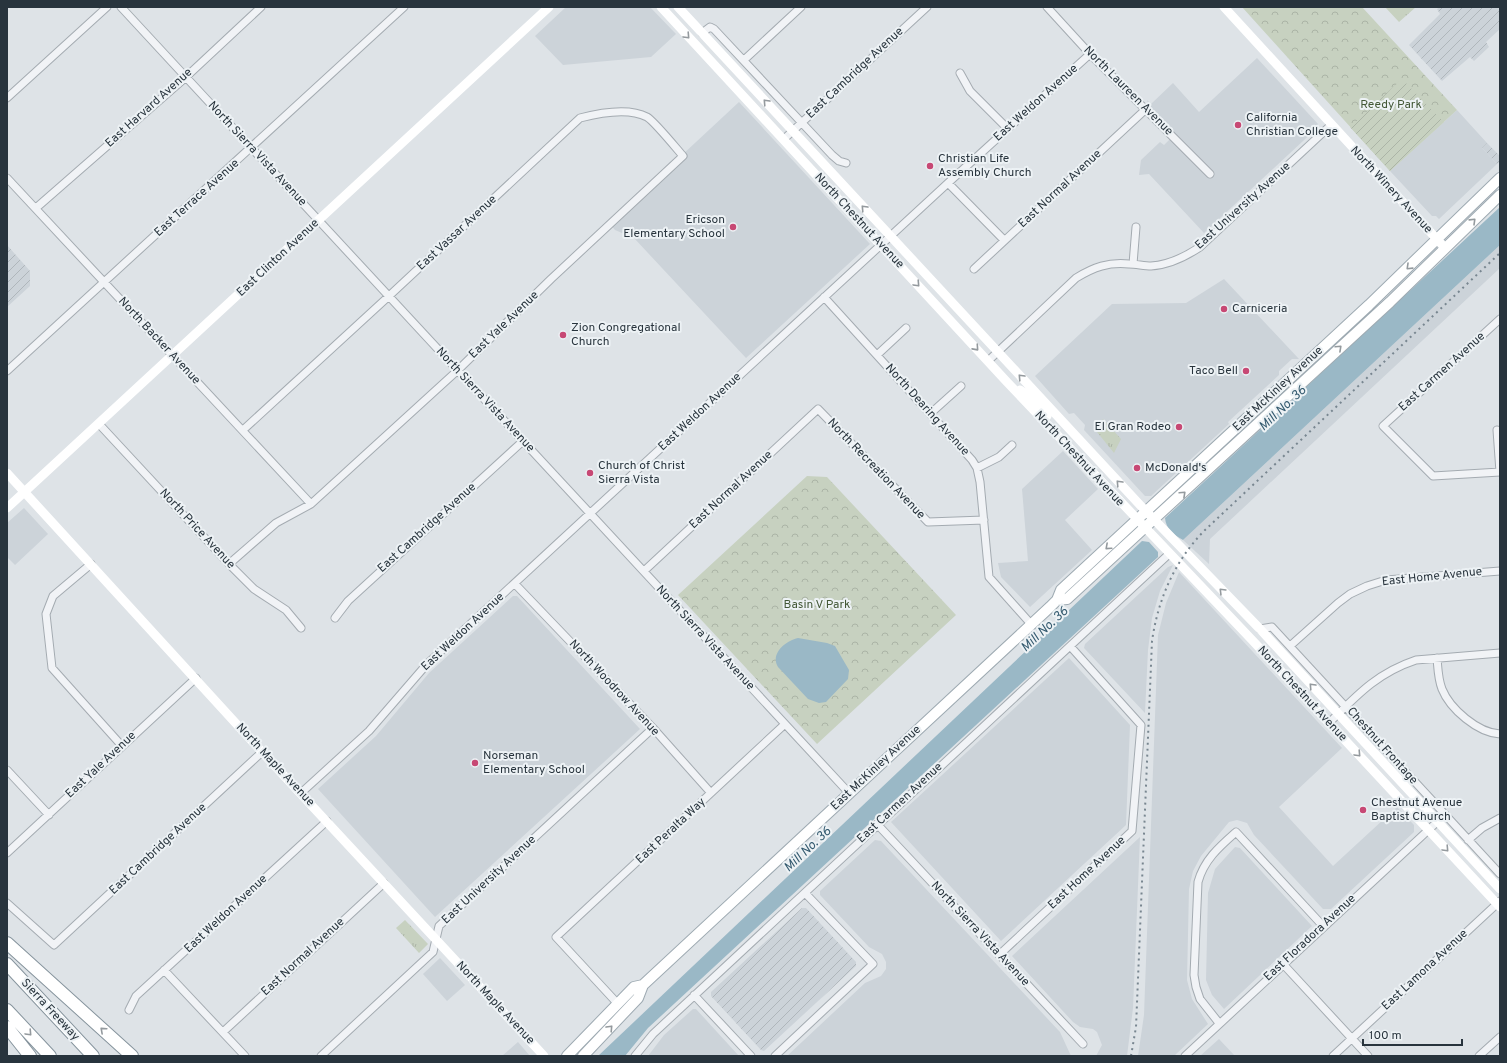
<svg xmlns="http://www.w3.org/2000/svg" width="1507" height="1063" viewBox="0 0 1507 1063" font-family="Overpass,sans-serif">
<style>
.built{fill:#ccd3d9}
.industrial{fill:url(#industrial-furrows)}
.grass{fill:url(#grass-tufts)}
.park{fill:url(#park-crowns)}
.garden{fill:url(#garden-furrows)}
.water{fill:#9ab8c6}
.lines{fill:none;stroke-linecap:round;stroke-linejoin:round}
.street-casing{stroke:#a4abb1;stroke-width:9}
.primary-casing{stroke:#9eaab2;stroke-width:12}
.highway-casing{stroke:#86949d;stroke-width:14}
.street{stroke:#f1f3f6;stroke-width:7}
.secondary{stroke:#fff;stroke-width:9}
.primary{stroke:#fff;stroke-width:10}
.highway{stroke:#fff;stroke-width:12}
.rail{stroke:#788690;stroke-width:2;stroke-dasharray:2 4;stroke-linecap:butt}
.oneway{stroke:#949a9e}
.poi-dot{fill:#c74874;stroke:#edf2f5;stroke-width:1.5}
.labels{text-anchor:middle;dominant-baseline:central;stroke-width:4;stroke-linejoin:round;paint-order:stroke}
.street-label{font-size:12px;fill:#28343d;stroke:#edf2f5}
.park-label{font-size:12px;fill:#435836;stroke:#edf2f5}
.poi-label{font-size:12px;fill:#28343d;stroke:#edf2f5;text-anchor:start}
.water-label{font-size:13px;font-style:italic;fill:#345a6f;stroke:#edf2f5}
</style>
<defs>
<pattern id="industrial-furrows" width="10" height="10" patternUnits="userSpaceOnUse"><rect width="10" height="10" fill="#ccd3d9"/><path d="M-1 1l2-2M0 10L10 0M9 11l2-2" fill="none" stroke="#afb6bb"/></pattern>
<pattern id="grass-tufts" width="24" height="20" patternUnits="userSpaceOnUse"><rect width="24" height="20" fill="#c7d1c0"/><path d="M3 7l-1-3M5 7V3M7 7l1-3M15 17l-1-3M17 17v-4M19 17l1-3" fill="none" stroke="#abb4a6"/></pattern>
<pattern id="park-crowns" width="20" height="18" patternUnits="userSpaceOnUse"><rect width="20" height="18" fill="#c7d1c0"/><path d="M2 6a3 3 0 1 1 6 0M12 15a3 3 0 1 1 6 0" fill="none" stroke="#abb4a6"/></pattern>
<pattern id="garden-furrows" width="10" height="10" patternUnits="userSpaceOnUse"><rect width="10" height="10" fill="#c7d1c0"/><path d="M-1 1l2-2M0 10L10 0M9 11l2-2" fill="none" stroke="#abb4a6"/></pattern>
</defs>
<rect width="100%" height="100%" fill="#dee3e7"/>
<path class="built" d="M 566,7 L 650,7 L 676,34 L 651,57 L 563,65 L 535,36 Z
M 1257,58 L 1318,124 L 1317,128 L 1204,233 L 1149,174 L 1139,175 L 1141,160 L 1160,142 L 1164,145 L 1170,139 L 1150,112 L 1147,100 L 1151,104 L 1173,83 L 1199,112 Z
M 739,102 L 870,244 L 746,358 L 634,238 L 615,230 L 609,223 Z
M 1457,110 L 1487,143 L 1482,148 L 1497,164 L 1439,219 L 1436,216 L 1432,216 L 1390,171 Z
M 1500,245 L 1500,268 L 1210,539 L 1209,564 L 1183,540 Z
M 1224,279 L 1299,359 L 1292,359 L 1279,371 L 1279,375 L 1228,422 L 1229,424 L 1151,496 L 1145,496 L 1084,430 L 1085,425 L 1074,413 L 1069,414 L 1035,376 L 1112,304 L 1186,303 Z
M 1063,451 L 1098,489 L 1065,520 L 1092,550 L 1030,607 L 1001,577 L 998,563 L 1028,561 L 1022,489 Z
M 24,508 L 48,534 L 15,565 L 7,557 L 7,523 Z
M 1173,565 L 1160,591 L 1152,618 L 1148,650 L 1145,713 L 1084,648 L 1085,644 L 1168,567 Z
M 1179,572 L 1342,748 L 1279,807 L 1333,866 L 1397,807 L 1414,825 L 1414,832 L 1331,909 L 1323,909 L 1254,835 L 1247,823 L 1237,820 L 1229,822 L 1201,856 L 1193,871 L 1189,889 L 1187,980 L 1192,999 L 1208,1024 L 1174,1056 L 1138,1056 L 1144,1015 L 1158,635 L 1166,603 Z
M 513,596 L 517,596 L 640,729 L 435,917 L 318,789 L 376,736 L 429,673 Z
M 1069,658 L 1130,725 L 1126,825 L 1001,941 L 891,822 Z
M 1140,837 L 1133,1008 L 1127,1056 L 1096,1056 L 1102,1045 L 1097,1032 L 1093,1029 L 1080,1027 L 1073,1022 L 1012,956 Z
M 875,840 L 881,841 L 1060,1032 L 1071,1056 L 787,1056 L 865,983 L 881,976 L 886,969 L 886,962 L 882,954 L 869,947 L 820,895 L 820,891 Z
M 1235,847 L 1240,848 L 1312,926 L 1224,1009 L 1212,995 L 1206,980 L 1208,893 L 1215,869 Z
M 440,958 L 465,985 L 447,1001 L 423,974 Z
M 693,1009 L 696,1009 L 739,1056 L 648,1056 L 664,1035 Z
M 1219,1039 L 1235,1056 L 1200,1056 Z
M 518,1042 L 530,1056 L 502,1056 Z"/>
<path class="industrial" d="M 1440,7 L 1500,7 L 1500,29 L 1486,42 L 1489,47 L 1474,61 L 1470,57 L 1442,81 L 1409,45 L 1440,14 L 1437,9 Z
M 1487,143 L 1500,156 L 1500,162 L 1497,164 L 1482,148 Z
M 7,245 L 30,271 L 30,286 L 7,307 Z
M 802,908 L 806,908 L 856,962 L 856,966 L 764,1051 L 761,1050 L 711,996 L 711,992 Z"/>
<path class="grass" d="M 1385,7 L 1416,7 L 1399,22 Z
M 1103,419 L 1121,439 L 1114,453 L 1097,432 Z
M 405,920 L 428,944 L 419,953 L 396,928 Z"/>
<path class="park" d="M 1242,7 L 1362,7 L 1457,110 L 1390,171 Z
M 807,476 L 827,477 L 956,615 L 817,744 L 678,595 Z"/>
<path class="garden" d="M 1402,79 L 1444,122 L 1390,171 L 1350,127 Z"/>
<path class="water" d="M 1500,207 L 1500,245 L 1183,540 C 1174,535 1166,529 1165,518 Z
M 1142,541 L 1149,542 L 1158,552 L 1158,557 L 648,1028 L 625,1056 L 598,1056 Z
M 798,638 L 827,643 L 835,646 L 849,670 L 848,679 L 826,702 L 819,703 L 808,699 L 778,667 C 770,654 785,641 798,638 Z"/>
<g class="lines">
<g class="street-casing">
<path id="street" d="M 121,7 L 849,793
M 1047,7 L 1090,54 L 1210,174
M 702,33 L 710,27 L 714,29 L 832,155 L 839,161 L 846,163
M 744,60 L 801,7
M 960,73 L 970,91 L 1007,128
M 7,98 L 107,7
M 784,139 L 927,7
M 7,178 L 311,504
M 948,183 L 1004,240
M 36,208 L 186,77 L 261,7
M 1133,264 L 1136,227
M 974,269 L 1146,109
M 824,297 L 972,460 L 977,468 L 980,482 L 989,577 L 1031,624
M 1500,319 L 1383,426 L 1433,476 L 1500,472
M 877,355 L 906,328
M 988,361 L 1076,278 C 1094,267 1108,262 1129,264 C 1136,264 1144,266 1151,266 C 1169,265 1185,257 1200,247 L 1331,125
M 7,371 L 404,7
M 931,413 L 961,386
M 99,424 L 229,564 L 254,589 L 286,610 L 301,628
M 1497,430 L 1500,472
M 977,468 L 999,457 L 1012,445
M 91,564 L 53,596 L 46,614 L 52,668 L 122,746
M 229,564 L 276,523 L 311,504 L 458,370 L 551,279 L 683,156 C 676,148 654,121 647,117 C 628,107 599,113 580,118 L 389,296 L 243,430
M 644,571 L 818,409 L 928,522 L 984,520
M 515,584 L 653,728 L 711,793
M 335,618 L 348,601 L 523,441
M 1260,629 L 1272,627 L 1500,874
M 1290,646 L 1338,603 L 1350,594 L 1367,586 L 1386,580 L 1500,571
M 1437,658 C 1438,669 1438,679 1442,689 C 1450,709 1478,733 1500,734
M 1329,723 C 1357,695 1377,673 1416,660 L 1500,653
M 7,770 L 49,815
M 301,793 L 369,731 L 427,664 L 948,183 L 1090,54
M 877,824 L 1083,1044
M 1468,840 L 1482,828 L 1500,818
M 7,853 L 196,678
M 7,903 L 54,945 L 262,752
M 999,955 L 1132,831 L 1141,725 L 1070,646
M 1283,964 L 1368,1056
M 164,970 L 245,1056
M 694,995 L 751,1056
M 618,1004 L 556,937 L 785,724
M 129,1010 L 136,996 L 327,821
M 1219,1023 L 1200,999 L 1196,987 L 1194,975 L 1198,882 C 1204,860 1219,847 1236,832 L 1323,926
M 223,1032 L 384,883
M 321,1056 L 433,952 L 439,926 L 653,728
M 635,1056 L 653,1034 L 1169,554
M 775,1056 L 873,964 L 805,893
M 1185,1056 L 1437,822
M 1333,1056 L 1500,901
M 1479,1056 L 1500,1037"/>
</g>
<g class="primary-casing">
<path id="primary" d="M 1057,600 L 1067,599 L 1390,302 L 1500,195
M 567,1056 L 634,987 L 643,985
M 583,1056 L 638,998 L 643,985 L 1050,607 L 1057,600 L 1061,590 L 1369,305 L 1500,178"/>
</g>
<g class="highway-casing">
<path id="highway" d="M 7,943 L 132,1056
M 7,964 L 93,1056
M 7,1010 L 50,1056
M 7,1027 L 30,1056"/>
</g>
<use href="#street" class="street"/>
<path class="secondary" d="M 661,7 L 1007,382 L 1253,641 L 1500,907
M 678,7 L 1140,505 L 1260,629 L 1500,889
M 1224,7 L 1445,248
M 1020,390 L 1030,397 L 1047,416
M 7,473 L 262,752 L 544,1056
M 7,508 L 549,7"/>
<use href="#primary" class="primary"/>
<use href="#highway" class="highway"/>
<path class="rail" d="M 1131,1056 L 1136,1027 L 1152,641 C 1158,599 1175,560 1205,530 L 1500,253"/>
</g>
<defs><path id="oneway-chevron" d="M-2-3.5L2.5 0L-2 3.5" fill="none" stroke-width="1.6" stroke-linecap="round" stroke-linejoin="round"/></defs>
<g class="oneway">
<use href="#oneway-chevron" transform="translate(687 36) rotate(47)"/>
<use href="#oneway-chevron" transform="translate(766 102) rotate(-133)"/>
<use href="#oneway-chevron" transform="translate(864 208) rotate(-133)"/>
<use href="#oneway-chevron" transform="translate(1473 221) rotate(-44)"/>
<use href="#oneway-chevron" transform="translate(1409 267) rotate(136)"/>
<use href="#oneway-chevron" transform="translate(917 284) rotate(47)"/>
<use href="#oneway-chevron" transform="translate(976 348) rotate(48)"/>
<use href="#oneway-chevron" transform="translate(1339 348) rotate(-43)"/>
<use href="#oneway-chevron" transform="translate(1021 377) rotate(-133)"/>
<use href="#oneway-chevron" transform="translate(1119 483) rotate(-133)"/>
<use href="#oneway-chevron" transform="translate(1183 494) rotate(-43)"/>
<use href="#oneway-chevron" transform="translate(1108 547) rotate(138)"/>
<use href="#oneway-chevron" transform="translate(1222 591) rotate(-135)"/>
<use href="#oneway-chevron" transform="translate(1312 686) rotate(-133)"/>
<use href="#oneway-chevron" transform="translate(1358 754) rotate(47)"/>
<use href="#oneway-chevron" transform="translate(1446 849) rotate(47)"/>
<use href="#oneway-chevron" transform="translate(610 1028) rotate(-47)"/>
<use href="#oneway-chevron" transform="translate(103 1030) rotate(-138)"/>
<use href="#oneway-chevron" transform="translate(29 1033) rotate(47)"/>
</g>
<g class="poi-dot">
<circle cx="1238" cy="125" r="4"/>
<circle cx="930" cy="166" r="4"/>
<circle cx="733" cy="227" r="4"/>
<circle cx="1224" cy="309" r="4"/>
<circle cx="563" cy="335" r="4"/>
<circle cx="1246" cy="371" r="4"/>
<circle cx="1179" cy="427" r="4"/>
<circle cx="1137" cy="468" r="4"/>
<circle cx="590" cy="473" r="4"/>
<circle cx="475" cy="763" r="4"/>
<circle cx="1363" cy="810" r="4"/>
</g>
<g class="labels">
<g class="street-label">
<text transform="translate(855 73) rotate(-43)">East Cambridge Avenue</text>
<text transform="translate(1128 91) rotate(45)">North Laureen Avenue</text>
<text transform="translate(1036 103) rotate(-42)">East Weldon Avenue</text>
<text transform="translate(149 108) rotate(-42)">East Harvard Avenue</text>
<text transform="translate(257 154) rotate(47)">North Sierra Vista Avenue</text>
<text transform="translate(1060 189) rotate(-43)">East Normal Avenue</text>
<text transform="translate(1391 190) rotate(47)">North Winery Avenue</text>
<text transform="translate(197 198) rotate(-42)">East Terrace Avenue</text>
<text transform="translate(1243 206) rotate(-42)">East University Avenue</text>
<text transform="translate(859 221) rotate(47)">North Chestnut Avenue</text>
<text transform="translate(457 233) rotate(-43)">East Vassar Avenue</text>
<text transform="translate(278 258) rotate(-43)">East Clinton Avenue</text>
<text transform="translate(504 325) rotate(-44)">East Yale Avenue</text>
<text transform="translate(159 341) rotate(47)">North Backer Avenue</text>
<text transform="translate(1442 372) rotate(-42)">East Carmen Avenue</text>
<text transform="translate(1278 389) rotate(-43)">East McKinley Avenue</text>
<text transform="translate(485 400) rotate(47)">North Sierra Vista Avenue</text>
<text transform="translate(927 410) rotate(48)">North Dearing Avenue</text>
<text transform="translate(700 412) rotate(-43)">East Weldon Avenue</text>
<text transform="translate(1079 459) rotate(47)">North Chestnut Avenue</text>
<text transform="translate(876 469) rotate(46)">North Recreation Avenue</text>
<text transform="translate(731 490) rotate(-43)">East Normal Avenue</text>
<text transform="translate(427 528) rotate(-42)">East Cambridge Avenue</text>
<text transform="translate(197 529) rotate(47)">North Price Avenue</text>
<text transform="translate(1432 577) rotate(-6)">East Home Avenue</text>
<text transform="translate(463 632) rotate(-43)">East Weldon Avenue</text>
<text transform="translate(705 638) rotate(47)">North Sierra Vista Avenue</text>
<text transform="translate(614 688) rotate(47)">North Woodrow Avenue</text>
<text transform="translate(1302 694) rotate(47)">North Chestnut Avenue</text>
<text transform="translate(1382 746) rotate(48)">Chestnut Frontage</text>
<text transform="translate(101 765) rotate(-43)">East Yale Avenue</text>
<text transform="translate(275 765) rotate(47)">North Maple Avenue</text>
<text transform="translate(876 768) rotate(-43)">East McKinley Avenue</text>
<text transform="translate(900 803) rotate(-43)">East Carmen Avenue</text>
<text transform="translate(671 831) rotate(-43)">East Peralta Way</text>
<text transform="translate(158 849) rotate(-43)">East Cambridge Avenue</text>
<text transform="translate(1087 873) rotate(-43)">East Home Avenue</text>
<text transform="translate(489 880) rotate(-43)">East University Avenue</text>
<text transform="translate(226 914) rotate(-43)">East Weldon Avenue</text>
<text transform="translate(980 934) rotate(47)">North Sierra Vista Avenue</text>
<text transform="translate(1310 938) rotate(-43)">East Floradora Avenue</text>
<text transform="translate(303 957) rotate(-43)">East Normal Avenue</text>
<text transform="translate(1425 970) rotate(-43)">East Lamona Avenue</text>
<text transform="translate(495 1003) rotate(47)">North Maple Avenue</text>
<text transform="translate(50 1010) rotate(47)">Sierra Freeway</text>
</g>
<g class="park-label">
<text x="1391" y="105">Reedy Park</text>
<text x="817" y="605">Basin V Park</text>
</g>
<g class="poi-label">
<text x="1246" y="118">California<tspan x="1246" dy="14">Christian College</tspan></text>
<text x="938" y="159">Christian Life<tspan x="938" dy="14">Assembly Church</tspan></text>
<text x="725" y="220" text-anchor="end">Ericson<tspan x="725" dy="14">Elementary School</tspan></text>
<text x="1232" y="309">Carniceria</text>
<text x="571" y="328">Zion Congregational<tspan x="571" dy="14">Church</tspan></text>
<text x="1238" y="371" text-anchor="end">Taco Bell</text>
<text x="1171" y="427" text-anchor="end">El Gran Rodeo</text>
<text x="598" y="466">Church of Christ<tspan x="598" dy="14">Sierra Vista</tspan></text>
<text x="1145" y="468">McDonald's</text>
<text x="483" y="756">Norseman<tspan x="483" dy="14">Elementary School</tspan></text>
<text x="1371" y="803">Chestnut Avenue<tspan x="1371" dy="14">Baptist Church</tspan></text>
</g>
<g class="water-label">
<text transform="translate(1283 409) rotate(-43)">Mill No. 36</text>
<text transform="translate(1045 630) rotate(-43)">Mill No. 36</text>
<text transform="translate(808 850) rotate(-43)">Mill No. 36</text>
</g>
</g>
<rect width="1507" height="1063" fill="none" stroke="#28343d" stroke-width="16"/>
<path d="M1363 1039v6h99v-6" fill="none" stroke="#28343d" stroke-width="2"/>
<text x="1369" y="1039" font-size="12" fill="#28343d" stroke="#edf2f5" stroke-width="3" paint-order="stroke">100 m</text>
</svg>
